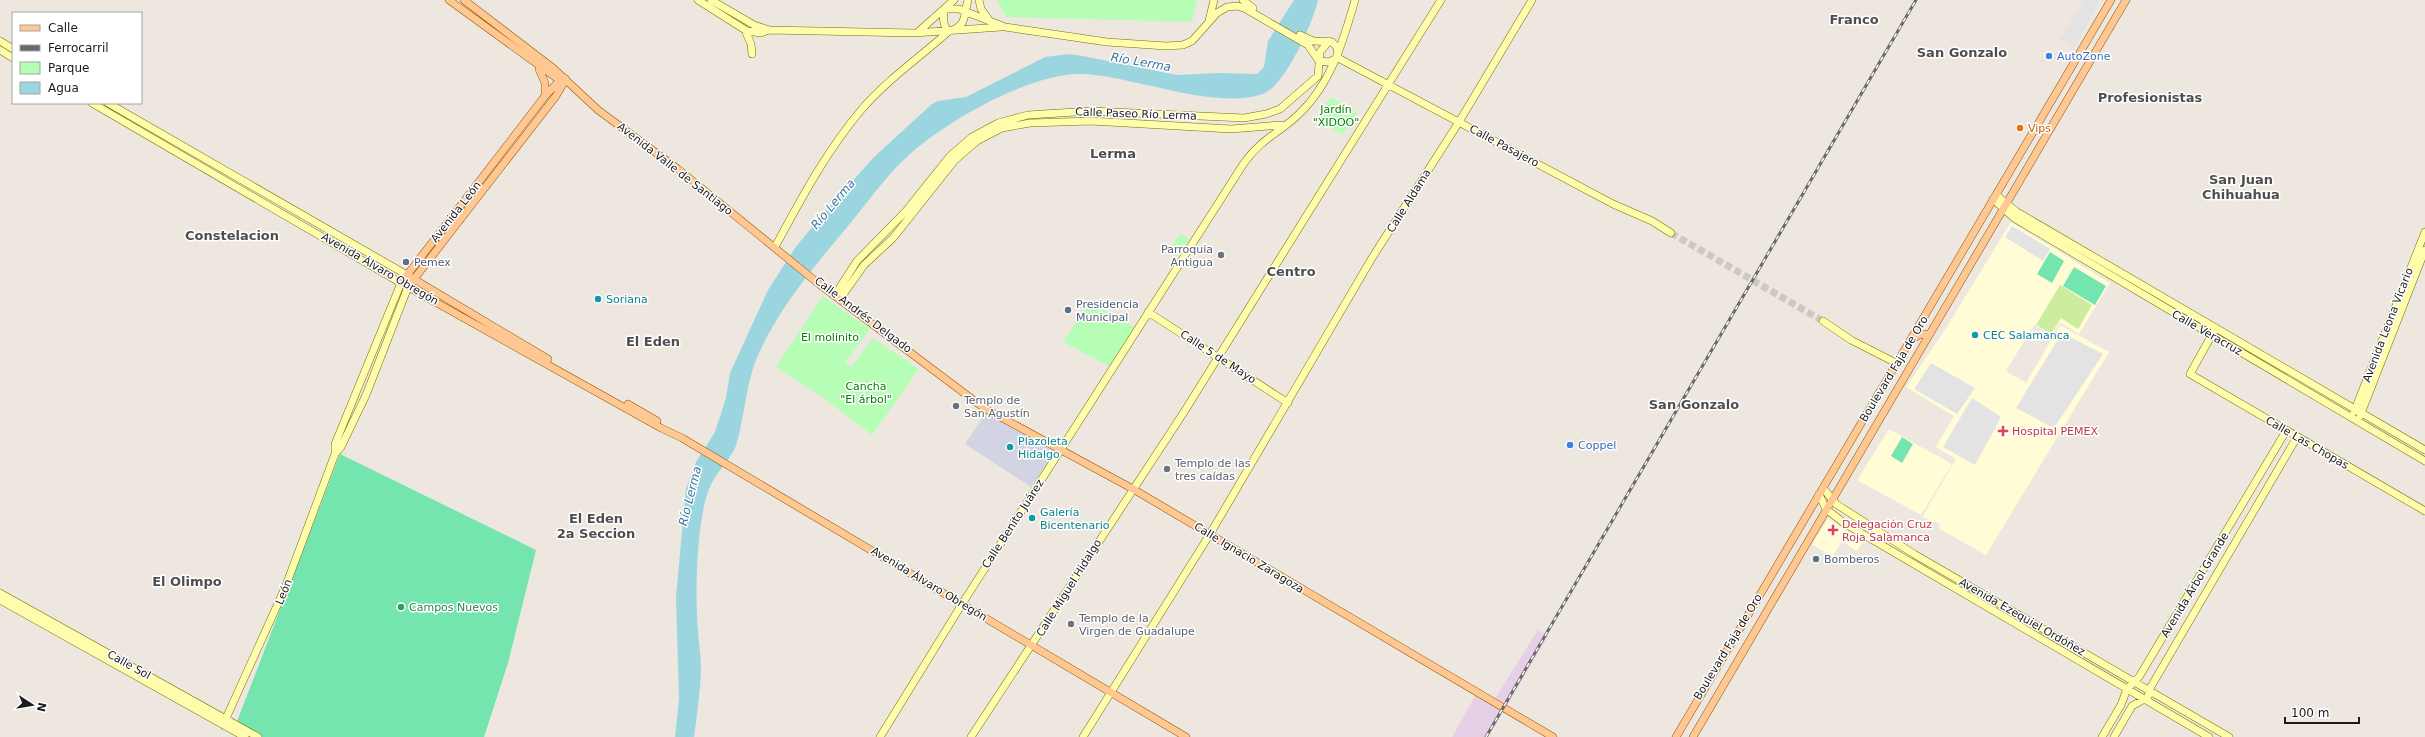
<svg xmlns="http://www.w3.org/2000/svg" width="2425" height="737" viewBox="0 0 2425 737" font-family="'DejaVu Sans',sans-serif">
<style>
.industrial{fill:#e7d0e5}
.education{fill:#fffcd6}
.grass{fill:#cced9f}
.park{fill:#b6feb5}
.pitch{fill:#75e5b0}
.parking{fill:#e3e3e3}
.plaza{fill:#d3d4e3}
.water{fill:#9bd6e0}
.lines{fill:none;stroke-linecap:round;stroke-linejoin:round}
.secondary-tunnel{stroke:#cec8c2;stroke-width:7;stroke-dasharray:7 3.5;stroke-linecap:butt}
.secondary-casing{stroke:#717300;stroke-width:8}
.primary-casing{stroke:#915500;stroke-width:8}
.secondary{stroke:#fffcac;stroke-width:7}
.primary{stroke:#ffc792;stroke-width:7}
.rail-casing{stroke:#696969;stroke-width:3}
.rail{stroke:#fff;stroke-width:1.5;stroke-dasharray:4.5;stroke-linecap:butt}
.shop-dot{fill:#3f7fe0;stroke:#fff;stroke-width:1.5}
.food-dot{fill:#e8710a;stroke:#fff;stroke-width:1.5}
.worship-dot{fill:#6b7280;stroke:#fff;stroke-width:1.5}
.service-dot{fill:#5c6f8a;stroke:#fff;stroke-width:1.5}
.culture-dot{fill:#0f9aa8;stroke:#fff;stroke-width:1.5}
.health-dot{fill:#e0444e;stroke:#fff;stroke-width:1.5}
.leisure-dot{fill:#2e9e5b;stroke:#fff;stroke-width:1.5}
.labels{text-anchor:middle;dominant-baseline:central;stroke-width:3;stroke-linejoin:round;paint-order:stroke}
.shop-label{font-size:11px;fill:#366cbe;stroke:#fff;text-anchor:start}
.park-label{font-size:11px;fill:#037f02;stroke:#fff}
.street-label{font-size:11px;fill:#1b1b1b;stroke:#fff}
.food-label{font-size:11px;fill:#c56008;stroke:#fff;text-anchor:start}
.worship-label{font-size:11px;fill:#5b616d;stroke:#fff;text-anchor:start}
.service-label{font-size:11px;fill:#4e5e75;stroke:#fff;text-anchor:start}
.culture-label{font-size:11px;fill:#0d838f;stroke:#fff;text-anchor:start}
.health-label{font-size:11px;fill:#be3a42;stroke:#fff;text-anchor:start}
.leisure-label{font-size:11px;fill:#27864d;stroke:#fff;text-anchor:start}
.water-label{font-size:12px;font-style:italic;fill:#3c77a1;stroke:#fff}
.quarter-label{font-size:13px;font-weight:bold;fill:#4e4e4e;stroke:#fff}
</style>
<rect width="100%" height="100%" fill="#eee7df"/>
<path class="industrial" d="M 1538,630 L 1548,636 L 1488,737 L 1452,737 L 1475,696 L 1491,705 Z"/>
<path class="education" d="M 2011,222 L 2110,283 L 2079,334 L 2060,322 L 2052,335 L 2034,325 L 2006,371 L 2026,383 L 2060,325 L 2109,352 L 1986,555 L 1938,528 L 1941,524 L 1922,517 L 1956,459 L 1936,447 L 1954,416 L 1906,387 L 1943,333 Z
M 1889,429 L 1952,464 L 1921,515 L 1857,480 Z
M 1828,519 L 1863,541 L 1857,551 L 1842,541 L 1832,557 L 1812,544 Z"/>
<path class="grass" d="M 2060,285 L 2092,305 L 2078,329 L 2061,318 L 2051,334 L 2036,325 Z"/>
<path class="park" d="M 997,0 L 1197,0 L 1192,22 L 1006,17 Z
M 1331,97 L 1357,113 L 1342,135 L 1317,118 Z
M 1180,233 L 1189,239 L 1178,256 L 1169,251 Z
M 823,296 L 870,329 L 845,363 L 851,367 L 873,338 L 919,369 L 872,435 L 821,396 L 776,367 Z
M 1090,302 L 1135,327 L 1111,367 L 1063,342 Z"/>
<path class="pitch" d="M 2050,252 L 2064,261 L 2052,283 L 2037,274 Z
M 2074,267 L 2106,286 L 2095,305 L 2063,286 Z
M 1902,437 L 1913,444 L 1902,463 L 1891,456 Z
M 340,454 L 536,550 L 508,663 L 484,737 L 261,737 L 236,724 Z"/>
<path class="parking" d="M 2083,0 L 2100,0 L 2074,48 L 2060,40 Z
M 2012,226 L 2050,249 L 2043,261 L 2005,237 Z
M 2062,333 L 2103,354 L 2054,428 L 2016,408 Z
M 1931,363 L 1975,388 L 1957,414 L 1914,389 Z
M 1972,398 L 2001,417 L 1975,465 L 1943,447 Z"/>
<path class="plaza" d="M 987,411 L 1056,450 L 1031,487 L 965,444 Z"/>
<path class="water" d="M 1294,0 L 1318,0 C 1313,23 1286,83 1265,93 C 1219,112 1134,76 1083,74 C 1034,72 954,117 917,148 C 892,168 873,195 853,220 C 818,262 782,303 759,353 C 746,381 745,416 736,446 C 729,462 715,473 709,489 C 696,524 695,594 698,631 C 699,644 701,657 701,671 C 700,693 697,715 694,737 L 675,737 L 679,699 L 676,597 L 686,489 L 696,462 L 715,432 L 726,398 L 730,373 L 768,290 L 795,248 L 817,221 L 874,157 L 932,104 L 938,101 L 966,97 L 1045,57 L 1069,54 L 1083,56 L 1177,75 L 1219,73 L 1257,74 L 1264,67 L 1268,41 Z"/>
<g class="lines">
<path class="secondary-tunnel" d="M 1671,233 L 1823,321"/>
<g class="secondary-casing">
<path id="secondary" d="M 698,0 L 747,31 L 761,33 L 769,30
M 711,0 L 754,25 L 769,30 L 914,33 L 1001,27
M 979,0 L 981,9 L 989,20
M 1243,0 L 1253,8
M 1209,21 L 1214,0
M 745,30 L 751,44 L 752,54
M 918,32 L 954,0
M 948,32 C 943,24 942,17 945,9 L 959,9 L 1005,27 L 1107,42 L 1166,46 L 1183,45 L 1192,41 L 1217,13 L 1227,7 L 1238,6 L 1246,9 L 1308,45 L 1319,61 L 1329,62 L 1338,58
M 1300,35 L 1313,41 L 1332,42 L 1337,47 L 1338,55
M 0,41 L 13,49
M 0,50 L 13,58
M 1338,58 L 1613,204 L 1652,221 L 1671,233
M 92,103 L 401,283 L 335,444 L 335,454
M 108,103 L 407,275
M 1996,195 L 2017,212 L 2425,450
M 1993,199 L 2014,218 L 2425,461
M 775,247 C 801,199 827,150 862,109 C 887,80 920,57 948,32 C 968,25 963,17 968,0
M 835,295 L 857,261 L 906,211 L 950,156 L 972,137 L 998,123 L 1028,115 L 1091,111 L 1244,118 L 1266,114 L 1280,109 L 1318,76 L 1320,52 L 1329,41
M 840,299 L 864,265 L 893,238 L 955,160 L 977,141 L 1002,128 L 1030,123 L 1091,121 L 1231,129 L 1281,125
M 1148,312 L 1288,403
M 1823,321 L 1851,340 L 1896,363
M 2214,331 L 2190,374 L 2425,511
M 2354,412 L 2425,232
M 2360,416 L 2425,250
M 1823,488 L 1836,504 L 1914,554 L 2229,737
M 1819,494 L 1826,509 L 1844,523 L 2209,737
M 0,593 L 258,737
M 0,600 L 245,737
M 223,725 L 285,588 L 335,454 L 341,447 L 366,395 L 408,287
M 880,737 L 962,604 L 1244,163 C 1262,138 1278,134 1298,115 C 1331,84 1343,42 1355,0
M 971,737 L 1184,412 L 1441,0
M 1083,737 L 1210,534 L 1372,258 L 1459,122 L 1532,0
M 2102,737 L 2121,705 L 2127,689 L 2139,677 L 2286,431
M 2114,737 L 2132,706 L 2148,697 L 2149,690 L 2297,437"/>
</g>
<g class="primary-casing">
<path id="primary" d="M 449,0 L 562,82
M 464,0 L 553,68 L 598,110 L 678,169 L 819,284 L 984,408 L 1133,489 L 1553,737
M 539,69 L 545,83 L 545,96
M 563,77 L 545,96 L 401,283 L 661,428 L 682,438 L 1186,737
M 407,275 L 548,359
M 411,283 L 556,96 L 566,79
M 1911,340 L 1919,335 L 1930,334
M 628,404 L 657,421
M 1676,737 L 2111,0
M 1693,737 L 2126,0"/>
</g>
<use href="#secondary" class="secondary"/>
<use href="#primary" class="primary"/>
<g class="rail-casing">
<path id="rail" d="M 1486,737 L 1916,0"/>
</g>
<use href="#rail" class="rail"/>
</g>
<g class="shop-dot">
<circle cx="2049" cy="56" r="4"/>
<circle cx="1570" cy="445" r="4"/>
</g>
<circle class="food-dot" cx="2020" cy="128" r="4"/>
<g class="worship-dot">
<circle cx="1221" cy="255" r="4"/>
<circle cx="956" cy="406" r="4"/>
<circle cx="1167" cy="469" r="4"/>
<circle cx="1071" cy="624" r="4"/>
</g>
<g class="service-dot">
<circle cx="406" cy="262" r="4"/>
<circle cx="1068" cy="310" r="4"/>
<circle cx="1816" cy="559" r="4"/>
</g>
<g class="culture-dot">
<circle cx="598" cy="299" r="4"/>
<circle cx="1975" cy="335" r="4"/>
<circle cx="1010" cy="447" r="4"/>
<circle cx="1032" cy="518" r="4"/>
</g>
<g class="health-dot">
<path d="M2001 425h4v4h4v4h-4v4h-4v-4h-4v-4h4z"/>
<path d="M1831 524h4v4h4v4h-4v4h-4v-4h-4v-4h4z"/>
</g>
<circle class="leisure-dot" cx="401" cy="607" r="4"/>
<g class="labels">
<g class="shop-label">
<text x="2057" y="56">AutoZone</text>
<text x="1578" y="445">Coppel</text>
</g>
<g class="park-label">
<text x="1336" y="109">Jardín<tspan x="1336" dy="13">"XIDOO"</tspan></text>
<text x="830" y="337">El molinito</text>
<text x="866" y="386">Cancha<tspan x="866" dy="13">"El árbol"</tspan></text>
</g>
<g class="street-label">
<text transform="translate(1136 114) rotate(2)">Calle Paseo Río Lerma</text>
<text transform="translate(1504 146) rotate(28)">Calle Pasajero</text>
<text transform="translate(675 169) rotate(38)">Avenida Valle de Santiago</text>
<text transform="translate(1409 201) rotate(-58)">Calle Aldama</text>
<text transform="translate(456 212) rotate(-52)">Avenida León</text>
<text transform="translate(380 269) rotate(30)">Avenida Álvaro Obregón</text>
<text transform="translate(863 315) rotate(37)">Calle Andrés Delgado</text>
<text transform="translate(2388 325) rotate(-69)">Avenida Leona Vicario</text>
<text transform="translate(2207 333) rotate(30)">Calle Veracruz</text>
<text transform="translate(1218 357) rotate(33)">Calle 5 de Mayo</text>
<text transform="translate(1894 369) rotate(-59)">Boulevard Faja de Oro</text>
<text transform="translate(2307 443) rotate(30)">Calle Las Chopas</text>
<text transform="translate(1013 524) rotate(-57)">Calle Benito Juárez</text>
<text transform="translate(1249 558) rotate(31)">Calle Ignacio Zaragoza</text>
<text transform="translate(929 584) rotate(31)">Avenida Álvaro Obregón</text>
<text transform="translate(2195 585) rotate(-59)">Avenida Árbol Grande</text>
<text transform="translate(1069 588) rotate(-58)">Calle Miguel Hidalgo</text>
<text transform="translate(284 592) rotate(-68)">León</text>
<text transform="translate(2022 617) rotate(30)">Avenida Ezequiel Ordóñez</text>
<text transform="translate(1728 647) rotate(-59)">Boulevard Faja de Oro</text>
<text transform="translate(129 665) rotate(29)">Calle Sol</text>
</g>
<g class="food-label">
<text x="2028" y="128">Vips</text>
</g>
<g class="worship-label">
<text x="1213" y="249" text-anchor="end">Parroquia<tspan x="1213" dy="13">Antigua</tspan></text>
<text x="964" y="400">Templo de<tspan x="964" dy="13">San Agustín</tspan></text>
<text x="1175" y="463">Templo de las<tspan x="1175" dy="13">tres caídas</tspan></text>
<text x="1079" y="618">Templo de la<tspan x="1079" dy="13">Virgen de Guadalupe</tspan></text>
</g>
<g class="service-label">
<text x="414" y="262">Pemex</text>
<text x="1076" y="304">Presidencia<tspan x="1076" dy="13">Municipal</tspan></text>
<text x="1824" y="559">Bomberos</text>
</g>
<g class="culture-label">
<text x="606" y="299">Soriana</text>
<text x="1983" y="335">CEC Salamanca</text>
<text x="1018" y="441">Plazoleta<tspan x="1018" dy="13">Hidalgo</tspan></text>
<text x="1040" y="512">Galería<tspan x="1040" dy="13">Bicentenario</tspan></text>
</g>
<g class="health-label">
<text x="2012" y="431">Hospital PEMEX</text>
<text x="1842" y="524">Delegación Cruz<tspan x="1842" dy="13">Roja Salamanca</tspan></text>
</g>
<g class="leisure-label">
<text x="409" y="607">Campos Nuevos</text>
</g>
<g class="water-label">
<text transform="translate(1141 62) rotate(10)">Río Lerma</text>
<text transform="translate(833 204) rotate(-50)">Río Lerma</text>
<text transform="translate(690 496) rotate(-76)">Río Lerma</text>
</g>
<g class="quarter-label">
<text x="1854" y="19">Franco</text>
<text x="1962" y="52">San Gonzalo</text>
<text x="2150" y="97">Profesionistas</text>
<text x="1113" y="153">Lerma</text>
<text x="2241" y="179">San Juan<tspan x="2241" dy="15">Chihuahua</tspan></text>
<text x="232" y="235">Constelacion</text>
<text x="1291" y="271">Centro</text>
<text x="653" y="341">El Eden</text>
<text x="1694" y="404">San Gonzalo</text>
<text x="596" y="518">El Eden<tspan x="596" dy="15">2a Seccion</tspan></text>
<text x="187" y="581">El Olimpo</text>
</g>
</g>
<rect x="12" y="12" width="130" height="92" fill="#ffffff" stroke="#a4a4a4"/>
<rect x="20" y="25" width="20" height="6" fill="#ffc792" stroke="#a4a4a4"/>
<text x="48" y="32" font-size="12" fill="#1b1b1b">Calle</text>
<rect x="20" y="45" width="20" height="6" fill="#696969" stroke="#a4a4a4"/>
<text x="48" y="52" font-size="12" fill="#1b1b1b">Ferrocarril</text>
<rect x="20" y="62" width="20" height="12" fill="#b6feb5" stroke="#a4a4a4"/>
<text x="48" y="72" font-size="12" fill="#1b1b1b">Parque</text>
<rect x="20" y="82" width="20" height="12" fill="#9bd6e0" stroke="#a4a4a4"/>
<text x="48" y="92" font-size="12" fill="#1b1b1b">Agua</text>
<g transform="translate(32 705) rotate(102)" stroke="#ffffff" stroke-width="3" paint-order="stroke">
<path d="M0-3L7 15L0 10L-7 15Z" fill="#1b1b1b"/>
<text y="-6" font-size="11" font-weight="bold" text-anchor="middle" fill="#1b1b1b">N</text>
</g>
<path d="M2285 717v6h74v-6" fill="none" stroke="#1b1b1b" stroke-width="2"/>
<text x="2291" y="717" font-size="12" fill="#1b1b1b" stroke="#ffffff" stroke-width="3" paint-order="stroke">100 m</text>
</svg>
